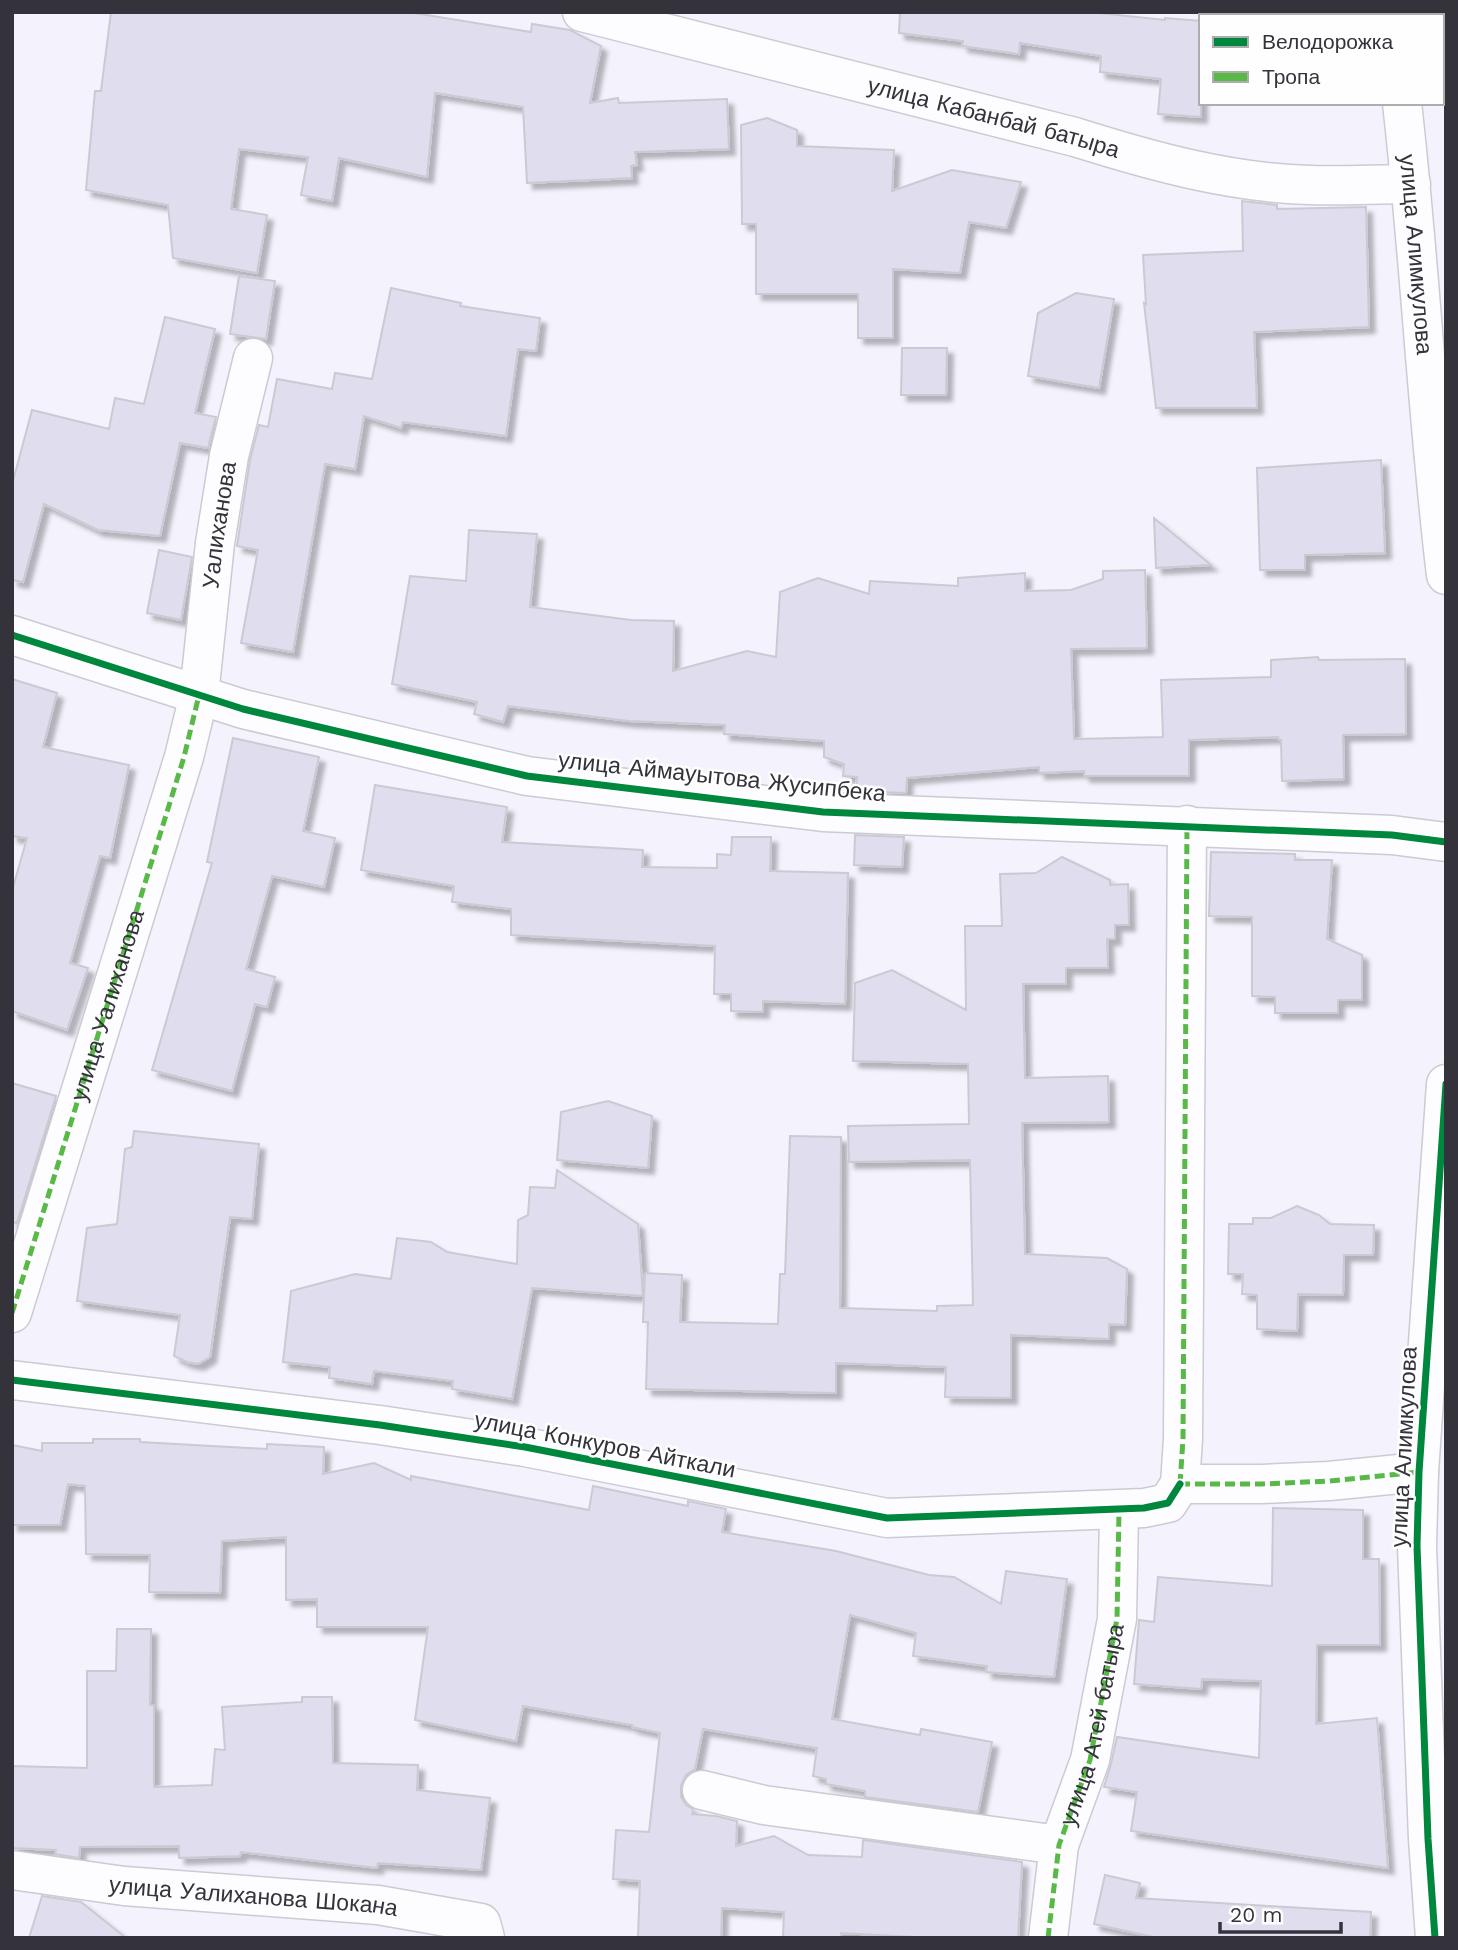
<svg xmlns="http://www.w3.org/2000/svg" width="1458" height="1950" viewBox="0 0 1458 1950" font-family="'Work Sans',sans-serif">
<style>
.building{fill:#e0ddee;stroke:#cbcad2;stroke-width:2;filter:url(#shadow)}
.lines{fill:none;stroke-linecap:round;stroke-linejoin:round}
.minor-casing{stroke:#cccad2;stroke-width:41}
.minor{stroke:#fdfdff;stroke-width:38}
.quiet{stroke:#58b947;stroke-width:5;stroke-dasharray:10 5;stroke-linecap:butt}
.cycleway-casing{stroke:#fefefe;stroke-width:11}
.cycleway{stroke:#00873e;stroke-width:7}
.labels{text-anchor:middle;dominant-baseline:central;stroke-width:5;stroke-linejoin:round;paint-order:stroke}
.street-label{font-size:23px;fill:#34333b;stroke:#fefefe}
</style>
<defs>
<filter id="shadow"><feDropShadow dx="6" dy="6" stdDeviation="2" flood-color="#0004"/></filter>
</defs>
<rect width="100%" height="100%" fill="#f4f2fc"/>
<path class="building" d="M 111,12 L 408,12 L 531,32 L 532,24 L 570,30 L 601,46 L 590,103 L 618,98 L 619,103 L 727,99 L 729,149 L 635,152 L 637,165 L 631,166 L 632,178 L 527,183 L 523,107 L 435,93 L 427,177 L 339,158 L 332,201 L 301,195 L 308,157 L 239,149 L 231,209 L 267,215 L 257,273 L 173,258 L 168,205 L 86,190 L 95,91 L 101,91 Z
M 900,12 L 1089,12 L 1165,20 L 1165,18 L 1201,21 L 1201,117 L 1158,114 L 1161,79 L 1100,72 L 1101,56 L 1020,43 L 1019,54 L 962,46 L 963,41 L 899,33 Z
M 767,118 L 797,130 L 797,146 L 894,150 L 892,191 L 952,170 L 1021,182 L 1006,228 L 969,222 L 960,273 L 893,269 L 893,338 L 858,338 L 858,294 L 756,294 L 756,224 L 742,224 L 741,125 Z
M 1242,201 L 1277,205 L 1277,209 L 1366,207 L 1369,327 L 1254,332 L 1257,408 L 1156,408 L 1144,303 L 1146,304 L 1143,255 L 1243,251 Z
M 239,276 L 275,281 L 266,339 L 230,334 Z
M 391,288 L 461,303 L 460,306 L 540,318 L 536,351 L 518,349 L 506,436 L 403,422 L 401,428 L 364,416 L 355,469 L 325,464 L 293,652 L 241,643 L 258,550 L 237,546 L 250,460 L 259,425 L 268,427 L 277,379 L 332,389 L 335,373 L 372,379 Z
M 1076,293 L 1114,299 L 1099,388 L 1028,376 L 1038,313 Z
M 165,317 L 215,329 L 195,413 L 216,417 L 208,448 L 180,443 L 160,536 L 98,530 L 44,504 L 23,582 L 12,580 L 12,485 L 32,410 L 109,429 L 115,398 L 144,404 Z
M 902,348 L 947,348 L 946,395 L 901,395 Z
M 1381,460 L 1385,553 L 1305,555 L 1305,570 L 1260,570 L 1257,468 Z
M 1154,518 L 1211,565 L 1156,568 Z
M 469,530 L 537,534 L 530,607 L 631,620 L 674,621 L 673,671 L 747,651 L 776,657 L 780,592 L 818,578 L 869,594 L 870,581 L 958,586 L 958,578 L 1025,573 L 1025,591 L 1071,590 L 1103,579 L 1103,571 L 1145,570 L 1147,648 L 1071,649 L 1074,739 L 1163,737 L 1161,680 L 1271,677 L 1271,660 L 1318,657 L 1319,660 L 1405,659 L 1406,734 L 1343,735 L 1344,779 L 1282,781 L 1281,740 L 1279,740 L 1278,737 L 1189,740 L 1189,776 L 1084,776 L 1084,771 L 1039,773 L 1039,767 L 907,778 L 906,793 L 856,791 L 857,777 L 843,776 L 844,764 L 824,757 L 824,741 L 724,734 L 725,725 L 629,721 L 508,706 L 503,722 L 474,714 L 477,702 L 392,684 L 410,576 L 466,581 Z
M 159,550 L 192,557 L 181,620 L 147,613 Z
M 12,679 L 57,693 L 43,747 L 129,765 L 110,858 L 100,856 L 70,963 L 88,968 L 67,1030 L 12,1011 L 12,891 L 27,838 L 12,836 Z
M 233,738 L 319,757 L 303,831 L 335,838 L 324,887 L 272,876 L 246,969 L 275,977 L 267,1007 L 255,1004 L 232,1091 L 152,1070 L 212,863 L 207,862 Z
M 375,785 L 507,807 L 502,842 L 643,850 L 642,867 L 717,868 L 717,854 L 731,855 L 732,837 L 771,837 L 770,871 L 848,873 L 845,1004 L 763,1001 L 763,1012 L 731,1011 L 731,994 L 714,994 L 715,946 L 511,935 L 511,909 L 452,902 L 454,886 L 361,870 Z
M 855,835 L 904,837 L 902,867 L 854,865 Z
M 1211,852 L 1295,854 L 1295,860 L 1332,860 L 1327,939 L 1362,955 L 1362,1000 L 1338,1000 L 1338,1013 L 1275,1013 L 1275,997 L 1252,996 L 1252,917 L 1209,916 Z
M 1062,857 L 1110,880 L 1110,885 L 1128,884 L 1129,925 L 1115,925 L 1115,939 L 1107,939 L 1108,968 L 1066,968 L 1066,984 L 1023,984 L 1025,1078 L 1108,1076 L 1109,1122 L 1022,1123 L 1025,1254 L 1107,1258 L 1127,1269 L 1125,1325 L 1109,1324 L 1109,1339 L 1011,1335 L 1011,1398 L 945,1397 L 946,1367 L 836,1363 L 836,1393 L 646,1389 L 648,1322 L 643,1322 L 645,1273 L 682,1275 L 680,1322 L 778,1324 L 780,1274 L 785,1274 L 790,1136 L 841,1137 L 840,1308 L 937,1311 L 937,1306 L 973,1305 L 970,1160 L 849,1162 L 848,1126 L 969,1124 L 968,1064 L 853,1061 L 855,983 L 892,970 L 966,1010 L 965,926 L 1002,926 L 1000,874 L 1036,873 Z
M 12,1083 L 56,1096 L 17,1223 L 12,1222 Z
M 608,1101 L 652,1116 L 648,1168 L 557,1160 L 561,1112 Z
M 134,1131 L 259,1144 L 252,1219 L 230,1217 L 210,1357 L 198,1364 L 187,1362 L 174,1356 L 180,1315 L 77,1301 L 87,1228 L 117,1224 L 125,1149 L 132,1147 Z
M 557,1170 L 638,1224 L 643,1296 L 532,1288 L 512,1399 L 452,1389 L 453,1381 L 374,1371 L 372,1384 L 329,1378 L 330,1367 L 283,1362 L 291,1291 L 355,1274 L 391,1279 L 397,1238 L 431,1242 L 447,1252 L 517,1264 L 518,1220 L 528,1215 L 530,1187 L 555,1188 Z
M 1297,1206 L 1319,1215 L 1330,1224 L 1374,1225 L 1373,1255 L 1344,1255 L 1343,1295 L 1298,1294 L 1297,1331 L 1257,1329 L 1257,1295 L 1242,1294 L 1243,1274 L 1228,1274 L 1229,1224 L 1253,1224 L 1253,1218 L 1271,1218 Z
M 93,1439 L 140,1439 L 140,1442 L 267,1449 L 267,1444 L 324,1447 L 323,1474 L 374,1463 L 411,1480 L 411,1476 L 589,1510 L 593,1486 L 688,1506 L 688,1501 L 726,1509 L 722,1532 L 836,1551 L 929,1575 L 954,1577 L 1001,1604 L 1006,1571 L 1067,1579 L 1054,1677 L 986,1672 L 987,1666 L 913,1656 L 916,1633 L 850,1615 L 832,1719 L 920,1735 L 921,1729 L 992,1742 L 978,1812 L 865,1797 L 865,1791 L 826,1784 L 826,1779 L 813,1776 L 817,1748 L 703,1729 L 695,1769 L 686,1775 L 681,1786 L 681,1797 L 686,1805 L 693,1809 L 692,1814 L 716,1816 L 737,1821 L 736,1846 L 774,1836 L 808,1855 L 862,1857 L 863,1840 L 1022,1862 L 1018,1938 L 935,1938 L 841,1933 L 841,1938 L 783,1938 L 784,1912 L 722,1908 L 721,1938 L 638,1938 L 640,1881 L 613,1879 L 616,1830 L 649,1832 L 660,1733 L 632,1727 L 632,1725 L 523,1706 L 516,1741 L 415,1720 L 428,1627 L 317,1627 L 317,1599 L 286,1600 L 286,1537 L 222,1541 L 220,1593 L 149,1592 L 150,1555 L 86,1554 L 85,1486 L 68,1484 L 60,1525 L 12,1525 L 12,1445 L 42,1451 L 42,1443 L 93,1443 Z
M 1273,1508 L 1363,1510 L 1363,1559 L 1379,1559 L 1380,1645 L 1317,1645 L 1316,1724 L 1377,1718 L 1388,1868 L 1131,1831 L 1137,1792 L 1104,1787 L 1111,1764 L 1117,1737 L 1259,1758 L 1261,1681 L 1202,1679 L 1201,1689 L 1134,1684 L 1139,1620 L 1154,1622 L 1158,1577 L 1272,1586 Z
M 117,1629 L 151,1629 L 150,1705 L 154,1705 L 154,1787 L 212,1785 L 215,1749 L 225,1750 L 222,1707 L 302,1702 L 302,1697 L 332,1697 L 333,1763 L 418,1765 L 417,1790 L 490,1798 L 481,1870 L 378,1863 L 377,1868 L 241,1852 L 240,1856 L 179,1858 L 179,1846 L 80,1847 L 79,1858 L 55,1854 L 56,1850 L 12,1848 L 12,1766 L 87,1768 L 87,1671 L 116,1671 Z
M 1105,1875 L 1140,1883 L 1136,1898 L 1371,1912 L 1370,1938 L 1158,1938 L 1094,1924 Z
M 42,1896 L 81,1902 L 126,1938 L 29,1938 Z"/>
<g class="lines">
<g class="minor-casing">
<g id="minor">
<path id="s1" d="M 582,12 L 1075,137 C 1151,161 1230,183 1310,185 C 1343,186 1377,184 1411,184"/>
<path d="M 1392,12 L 1393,16"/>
<path id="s2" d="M 1402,103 C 1420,260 1427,418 1446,575"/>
<path d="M 12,635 L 243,709 L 527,776 L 823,812 L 1392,835 L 1446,842"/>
<path id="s3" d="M 12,1313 L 184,757 L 199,695 L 215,543 L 229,456 L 253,358"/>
<path d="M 12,1380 L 380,1425 L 525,1447 L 887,1518 L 1144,1508 L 1168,1503 L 1180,1484"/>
<path d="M 1180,1484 L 1183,1439 L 1187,825"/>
<path d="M 1180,1484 L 1262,1484 L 1329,1481 L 1419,1472"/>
<path d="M 702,1790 L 764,1805 L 1059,1845"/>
<path id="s4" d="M 12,1870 L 124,1886 L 378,1905 L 481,1923 L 485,1938"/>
<path id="s5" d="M 1048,1938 L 1059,1845 L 1090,1760 L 1117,1619 L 1119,1511"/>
<path d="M 1435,1938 L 1428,1839 L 1417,1546 L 1419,1472 L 1446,1084"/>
</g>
</g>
<use href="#minor" class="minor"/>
<path class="quiet" d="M 12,1313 L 184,757 L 199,695
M 1180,1484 L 1183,1439 L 1187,825
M 1180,1484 L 1262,1484 L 1329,1481 L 1419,1472
M 1048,1938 L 1059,1845 L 1090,1760 L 1117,1619 L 1119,1511"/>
<g class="cycleway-casing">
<path id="cycleway" d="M 12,635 L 243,709 L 527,776 L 823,812 L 1392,835 L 1446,842
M 12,1380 L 380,1425 L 525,1447 L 887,1518 L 1144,1508 L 1168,1503 L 1180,1484
M 1435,1938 L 1428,1839 L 1417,1546 L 1419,1472 L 1446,1084"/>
</g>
<use href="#cycleway" class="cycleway"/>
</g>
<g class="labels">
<g class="street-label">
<text stroke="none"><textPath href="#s1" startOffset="425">улица Кабанбай батыра</textPath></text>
<text stroke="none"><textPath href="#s2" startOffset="152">улица Алимкулова</textPath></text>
<text stroke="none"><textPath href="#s3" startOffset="817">Уалиханова</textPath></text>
<text transform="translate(722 777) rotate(6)">улица Аймауытова Жусипбека</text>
<text stroke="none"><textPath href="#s3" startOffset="322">улица Уалиханова</textPath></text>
<text transform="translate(605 1445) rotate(11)">улица Конкуров Айткали</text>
<text transform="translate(1404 1447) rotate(-87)">улица Алимкулова</text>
<text stroke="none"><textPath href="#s5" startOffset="219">улица Атей батыра</textPath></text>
<text stroke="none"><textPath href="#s4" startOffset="243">улица Уалиханова Шокана</textPath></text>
</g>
</g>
<rect width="1458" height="1950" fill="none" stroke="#34333b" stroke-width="28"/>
<rect x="1199" y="14" width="245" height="91" fill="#fefefe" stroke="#adadb0" stroke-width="2"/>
<rect x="1213" y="37" width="35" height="10" fill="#00873e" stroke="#adadb0" stroke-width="2"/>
<text x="1262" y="49" font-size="21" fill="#34333b">Велодорожка</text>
<rect x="1213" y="72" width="35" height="10" fill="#58b947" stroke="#adadb0" stroke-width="2"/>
<text x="1262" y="84" font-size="21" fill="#34333b">Тропа</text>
<path d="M1220 1922v10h121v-10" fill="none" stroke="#34333b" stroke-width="3.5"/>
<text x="1230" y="1922" font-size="21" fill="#34333b" stroke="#fefefe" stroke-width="5" paint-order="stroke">20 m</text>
</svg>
